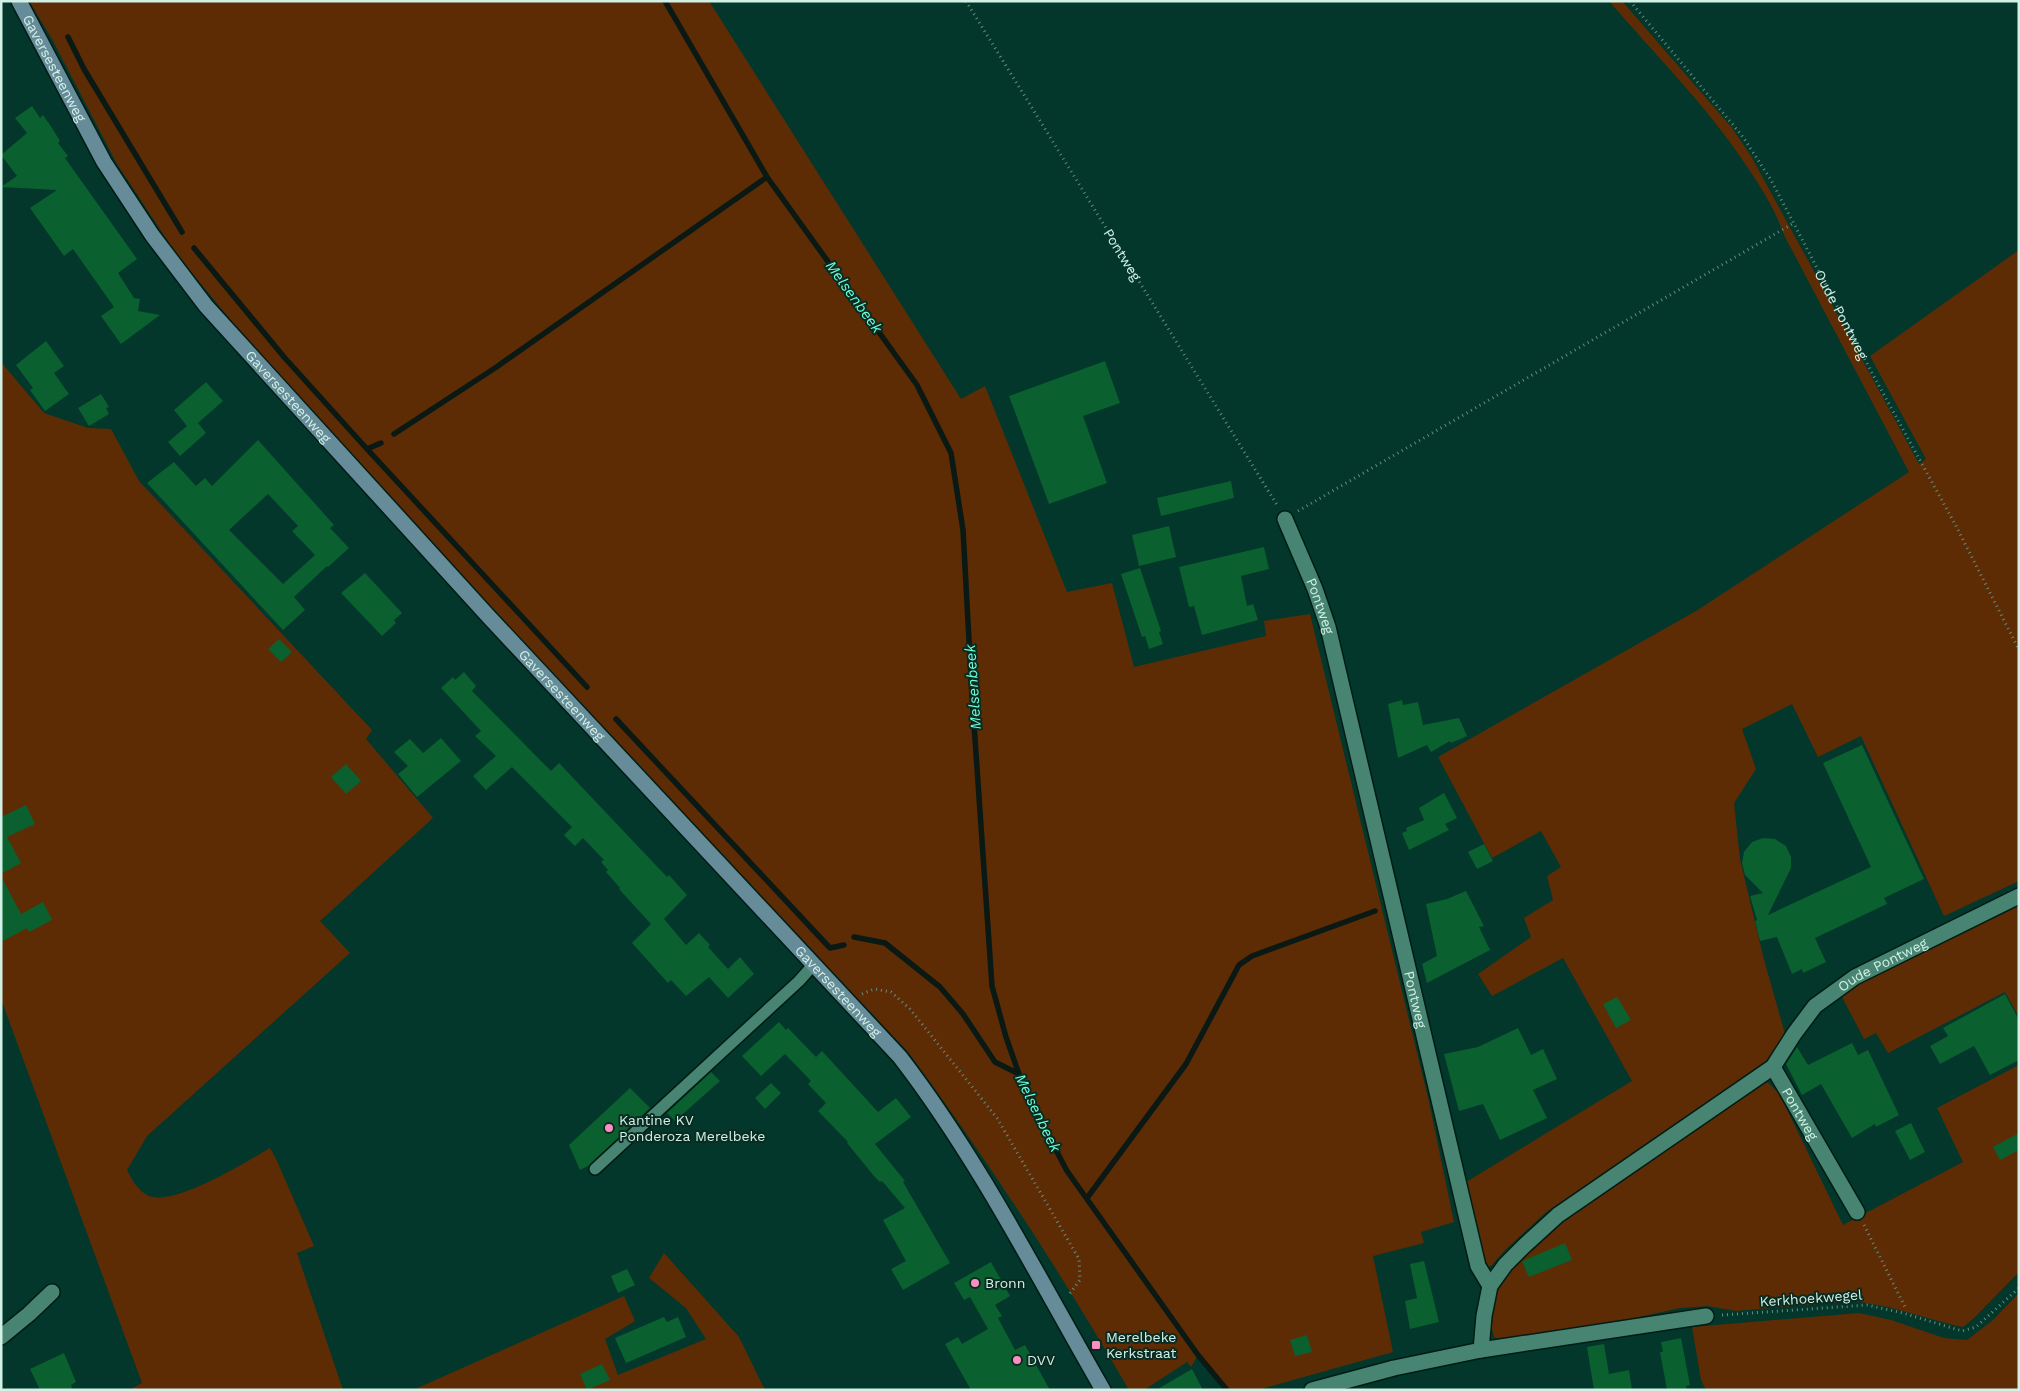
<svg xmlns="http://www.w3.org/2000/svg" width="2020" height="1391" viewBox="0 0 2020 1391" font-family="'Work Sans',sans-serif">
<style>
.green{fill:#5e2c04}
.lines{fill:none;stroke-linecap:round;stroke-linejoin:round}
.stream{stroke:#0a1914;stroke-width:5.5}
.building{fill:#0a602f;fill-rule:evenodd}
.lane-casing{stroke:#001c14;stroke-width:14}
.street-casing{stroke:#001c14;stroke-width:18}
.secondary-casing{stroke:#001c14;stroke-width:18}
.path{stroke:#638d82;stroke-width:3;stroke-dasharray:1 4;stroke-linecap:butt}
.lane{stroke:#478471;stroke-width:11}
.street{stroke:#478471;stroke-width:15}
.secondary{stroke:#668c99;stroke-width:15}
.poi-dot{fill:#fc8fc2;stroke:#092b22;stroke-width:2}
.labels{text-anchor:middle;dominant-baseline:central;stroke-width:4;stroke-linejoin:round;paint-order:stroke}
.street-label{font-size:14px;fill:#d2f1e6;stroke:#092b22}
.poi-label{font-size:14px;fill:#d2f1e6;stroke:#092b22;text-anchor:start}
.water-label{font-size:15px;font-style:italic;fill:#6cffd6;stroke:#092b22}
</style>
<rect width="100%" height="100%" fill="#03372b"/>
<path class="green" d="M 29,1 L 709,1 L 961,399 L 985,386 L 1067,592 L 1112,583 L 1134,667 L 1266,636 L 1264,621 L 1310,614 L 1429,1102 L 1454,1222 L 1421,1232 L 1424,1243 L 1373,1256 L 1393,1352 L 1258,1390 L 1227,1390 L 1198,1355 L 1191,1367 L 1187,1362 L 1144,1390 L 1129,1390 C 1062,1274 988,1161 909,1053 L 500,619 L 260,355 L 177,255 L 117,164 L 52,39 Z
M 1609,1 L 1622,1 L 1732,128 L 1751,156 L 1919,464 L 1926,459 L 1870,356 L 2019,250 L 2019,881 L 1944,916 L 1861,736 L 1818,757 L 1792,704 L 1742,729 L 1756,769 L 1734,803 L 1740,859 L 1763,956 L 1785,1034 L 1766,1061 L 1545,1213 L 1506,1249 L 1492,1265 L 1486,1268 L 1463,1184 L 1632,1081 L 1563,958 L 1492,996 L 1478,974 L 1531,937 L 1524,918 L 1553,900 L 1547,876 L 1561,867 L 1541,831 L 1492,858 L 1438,757 L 1696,611 L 1909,472 L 1784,235 C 1776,211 1762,189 1748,168 C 1708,107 1656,56 1609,1 Z
M 1,362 L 44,413 L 88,428 L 111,429 L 139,481 L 372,730 L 366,739 L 433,818 L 320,921 L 350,953 L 147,1136 L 127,1170 C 132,1180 138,1191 149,1196 C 176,1206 246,1162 270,1148 L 277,1161 L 314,1246 L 297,1253 L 343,1390 L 129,1390 L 142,1383 L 1,999 Z
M 2019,905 L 2019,1017 L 2005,992 L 1888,1053 L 1876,1033 L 1864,1039 L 1842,997 L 1845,992 L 1870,977 Z
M 2019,1065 L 2019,1272 L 1974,1318 L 1963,1327 L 1953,1325 L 1888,1307 L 1855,1301 L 1736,1311 L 1708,1306 L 1680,1308 L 1575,1331 L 1504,1342 L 1494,1337 L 1491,1326 L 1492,1315 L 1498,1286 L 1508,1271 L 1544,1235 L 1581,1207 L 1767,1082 L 1779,1093 L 1843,1225 L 1963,1162 L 1937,1108 Z
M 664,1253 L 739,1337 L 765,1390 L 413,1390 L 624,1296 L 635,1321 L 605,1339 L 618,1375 L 706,1339 L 686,1308 L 649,1278 Z
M 2019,1293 L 2019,1390 L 1706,1390 L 1701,1380 L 1692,1327 L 1859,1313 L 1891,1320 L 1944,1338 L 1967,1340 L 1993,1320 Z"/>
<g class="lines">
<path class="stream" d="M 665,1 L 767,177 L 917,385 L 951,453 L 963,530 L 972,695 L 992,986 L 1006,1037 L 1025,1091 L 1067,1171 L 1198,1355 L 1227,1390
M 68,37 L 84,69 L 182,232
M 194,248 L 284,357 L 367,449 L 381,443
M 394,434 L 495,368 L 767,177
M 367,449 L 587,687
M 616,719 L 830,948 L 844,945
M 854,937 L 885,943 L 940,987 L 963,1014 L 995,1062 L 1019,1074
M 1087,1198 L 1186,1064 L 1239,965 L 1252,956 L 1375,911"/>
</g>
<path class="building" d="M 32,106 L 40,118 L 43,115 L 52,128 L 60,141 L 58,143 L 68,156 L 65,158 L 137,259 L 118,273 L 134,298 L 140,299 L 138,311 L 160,315 L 121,344 L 101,316 L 114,307 L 73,249 L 64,256 L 30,208 L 57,190 L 1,187 L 17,176 L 1,155 L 27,133 L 15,118 Z
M 46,341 L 64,366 L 54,373 L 69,394 L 45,411 L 30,390 L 33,388 L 16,365 Z
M 1105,361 L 1120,403 L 1083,416 L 1107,483 L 1049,504 L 1009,396 Z
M 206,382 L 223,401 L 198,423 L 206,433 L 180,456 L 168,442 L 187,426 L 174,410 Z
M 101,394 L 109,407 L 106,408 L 109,414 L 89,426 L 78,408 Z
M 258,440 L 334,525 L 330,528 L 349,548 L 328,567 L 327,566 L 294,597 L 305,610 L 283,630 L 147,483 L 174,462 L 196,486 L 205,478 L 212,486 ZM 268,494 L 298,526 L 292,531 L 315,555 L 283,584 L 229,530 Z
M 1231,481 L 1234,498 L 1161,516 L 1157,498 Z
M 1169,526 L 1176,557 L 1139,566 L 1132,535 Z
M 1264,547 L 1269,569 L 1241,576 L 1247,606 L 1253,604 L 1258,620 L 1202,635 L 1194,606 L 1189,607 L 1179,567 Z
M 1140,568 L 1161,631 L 1159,632 L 1163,644 L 1149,649 L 1145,636 L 1142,637 L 1121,574 Z
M 365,573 L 402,613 L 394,620 L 396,623 L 382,636 L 341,593 Z
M 279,639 L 292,652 L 281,662 L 268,649 Z
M 464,672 L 476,686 L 472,691 L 551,771 L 559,763 L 667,877 L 669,875 L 687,895 L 664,919 L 686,945 L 699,933 L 710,945 L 708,947 L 728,969 L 740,957 L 754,974 L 728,998 L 709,977 L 686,996 L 671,980 L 668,983 L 632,943 L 651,924 L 619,889 L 620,888 L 606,872 L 608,870 L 601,862 L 604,860 L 583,838 L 575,846 L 564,835 L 572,827 L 512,767 L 486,790 L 473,776 L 496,756 L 475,736 L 481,731 L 441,688 L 453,677 L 455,680 Z
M 1402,700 L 1403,705 L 1418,702 L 1423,725 L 1459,718 L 1467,736 L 1451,743 L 1450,741 L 1431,752 L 1427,745 L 1398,758 L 1388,704 Z
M 441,738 L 461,761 L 417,797 L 398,774 L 408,766 L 394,752 L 410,739 L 423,753 Z
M 1862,745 L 1924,879 L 1884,898 L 1887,904 L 1815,938 L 1826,962 L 1803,973 L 1802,969 L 1792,974 L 1777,937 L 1760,941 L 1755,921 L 1757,920 L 1750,896 L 1763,893 L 1745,875 L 1742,863 L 1744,852 L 1752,842 L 1763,838 L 1775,839 L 1786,846 L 1791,857 L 1791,868 L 1768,915 L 1871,867 L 1823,763 Z
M 346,764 L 361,781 L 346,794 L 331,777 Z
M 1444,793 L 1457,818 L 1445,824 L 1449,830 L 1409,850 L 1402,833 L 1407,831 L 1406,828 L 1424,820 L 1419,808 Z
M 26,805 L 35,824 L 7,837 L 21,863 L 1,874 L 1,817 Z
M 1484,844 L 1493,861 L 1477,869 L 1468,852 Z
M 1,876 L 21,914 L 43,902 L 52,920 L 29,932 L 27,928 L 1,942 Z
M 1466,891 L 1484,926 L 1479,927 L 1490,950 L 1427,983 L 1422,964 L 1437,956 L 1426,904 L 1447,899 Z
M 2005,994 L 2019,1020 L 2019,1060 L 1990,1075 L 1974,1046 L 1940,1064 L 1930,1046 L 1948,1036 L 1943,1028 Z
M 1617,997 L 1631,1020 L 1616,1028 L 1603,1004 Z
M 779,1022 L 786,1030 L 788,1028 L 816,1057 L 822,1051 L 878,1112 L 896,1098 L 911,1117 L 875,1144 L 905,1181 L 903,1182 L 950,1263 L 903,1290 L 891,1269 L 906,1261 L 883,1220 L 905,1208 L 882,1181 L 880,1182 L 874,1176 L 847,1143 L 848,1142 L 818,1111 L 826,1103 L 808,1084 L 811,1081 L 785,1054 L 761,1076 L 742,1056 Z
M 1518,1028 L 1531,1055 L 1543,1049 L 1557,1079 L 1533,1090 L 1547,1118 L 1500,1140 L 1483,1104 L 1459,1111 L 1444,1054 L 1478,1047 Z
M 1852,1043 L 1858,1055 L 1868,1050 L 1899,1115 L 1876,1127 L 1875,1124 L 1852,1138 L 1821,1084 L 1802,1095 L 1786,1064 L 1797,1047 L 1808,1065 Z
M 711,1072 L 720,1081 L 675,1121 L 667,1113 Z
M 771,1083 L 781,1093 L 765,1109 L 755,1098 Z
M 630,1088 L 650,1108 L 588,1166 L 580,1170 L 569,1145 Z
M 1911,1123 L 1925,1152 L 1910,1160 L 1895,1131 Z
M 2019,1133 L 2019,1150 L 2000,1160 L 1993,1147 Z
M 1565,1243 L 1572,1260 L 1529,1277 L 1522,1261 Z
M 1424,1261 L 1439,1322 L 1410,1329 L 1405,1301 L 1417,1298 L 1410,1264 Z
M 991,1262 L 1010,1296 L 995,1305 L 1002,1316 L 998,1318 L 1015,1350 L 1025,1345 L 1050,1390 L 971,1390 L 945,1344 L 958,1337 L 962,1344 L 988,1329 L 970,1297 L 964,1300 L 954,1283 Z
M 627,1269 L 635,1285 L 618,1293 L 611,1276 Z
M 664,1317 L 667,1322 L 678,1317 L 686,1337 L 626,1363 L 615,1338 Z
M 1307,1335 L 1312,1352 L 1295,1356 L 1290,1340 Z
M 1681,1338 L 1690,1385 L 1686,1386 L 1687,1390 L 1667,1390 L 1660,1352 L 1663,1352 L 1661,1342 Z
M 1604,1344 L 1609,1374 L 1629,1370 L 1632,1390 L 1594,1390 L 1587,1347 Z
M 64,1353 L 76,1382 L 71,1385 L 73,1390 L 40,1390 L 30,1369 Z
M 602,1364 L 610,1380 L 587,1390 L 580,1374 Z
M 1192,1369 L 1203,1390 L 1156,1390 Z"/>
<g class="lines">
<g class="lane-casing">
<path id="lane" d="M 595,1169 L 799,981 L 814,964"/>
</g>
<g class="street-casing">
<g id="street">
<path id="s3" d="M 1285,519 L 1315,589 L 1328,627 L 1478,1266 L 1490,1286"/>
<path id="s4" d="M 1773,1067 L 1857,1212"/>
<path d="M 1,1337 L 29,1314 L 52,1292"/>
<path id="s5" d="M 1481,1350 L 1484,1316 L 1490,1286 L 1505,1265 L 1524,1246 L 1558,1215 L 1773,1067 L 1794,1034 L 1815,1006 L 1855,977 L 2019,896"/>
<path d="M 1312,1390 L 1394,1368 L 1481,1350 L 1706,1316"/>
</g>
</g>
<g class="secondary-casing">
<g id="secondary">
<path id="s6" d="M 19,1 L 104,162 L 152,235 L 206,306 L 489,617 L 900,1057 C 979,1160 1038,1277 1103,1390"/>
</g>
</g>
<g class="path">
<path id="s1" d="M 966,1 L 1277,505"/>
<path id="s2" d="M 1630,1 L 1743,137 L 1771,180 L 1872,373 L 1956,526 L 2019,650"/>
<path d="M 1298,511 L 1794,223"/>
<path d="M 862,994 L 874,989 L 891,992 L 910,1009 L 997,1118 L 1079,1259 L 1080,1280 L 1068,1296"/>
<path d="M 1864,1225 L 1905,1307"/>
<path d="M 1722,1315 L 1867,1305 L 1903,1313 L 1962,1331 L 1976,1327 L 2019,1288"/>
</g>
<use href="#lane" class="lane"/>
<use href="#street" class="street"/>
<use href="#secondary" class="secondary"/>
</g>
<g class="poi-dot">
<circle cx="609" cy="1128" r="5"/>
<circle cx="975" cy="1283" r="5"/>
<rect x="1091" y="1340" width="10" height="10" rx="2.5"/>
<circle cx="1017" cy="1360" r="5"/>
</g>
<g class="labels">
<g class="street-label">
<text stroke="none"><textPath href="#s6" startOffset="76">Gaversesteenweg</textPath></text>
<text stroke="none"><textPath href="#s1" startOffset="298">Pontweg</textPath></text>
<text stroke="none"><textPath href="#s2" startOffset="380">Oude Pontweg</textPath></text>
<text stroke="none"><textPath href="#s6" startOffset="481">Gaversesteenweg</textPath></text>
<text stroke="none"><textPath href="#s3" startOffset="94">Pontweg</textPath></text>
<text stroke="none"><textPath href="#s6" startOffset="886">Gaversesteenweg</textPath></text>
<text stroke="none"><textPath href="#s5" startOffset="578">Oude Pontweg</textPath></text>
<text stroke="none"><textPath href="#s6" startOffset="1291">Gaversesteenweg</textPath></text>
<text stroke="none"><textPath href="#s3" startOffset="499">Pontweg</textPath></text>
<text stroke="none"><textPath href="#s4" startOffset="54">Pontweg</textPath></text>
<text transform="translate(1811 1298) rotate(-4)">Kerkhoekwegel</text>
</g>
<g class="poi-label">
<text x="619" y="1120">Kantine KV<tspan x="619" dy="16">Ponderoza Merelbeke</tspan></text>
<text x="985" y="1283">Bronn</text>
<text x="1106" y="1337">Merelbeke<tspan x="1106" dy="16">Kerkstraat</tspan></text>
<text x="1027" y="1360">DVV</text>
</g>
<g class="water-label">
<text transform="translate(854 297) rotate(54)">Melsenbeek</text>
<text transform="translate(973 687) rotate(-94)">Melsenbeek</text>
<text transform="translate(1038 1113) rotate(64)">Melsenbeek</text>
</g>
</g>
<rect width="2020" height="1391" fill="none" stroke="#d2f1e6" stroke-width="5"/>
</svg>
